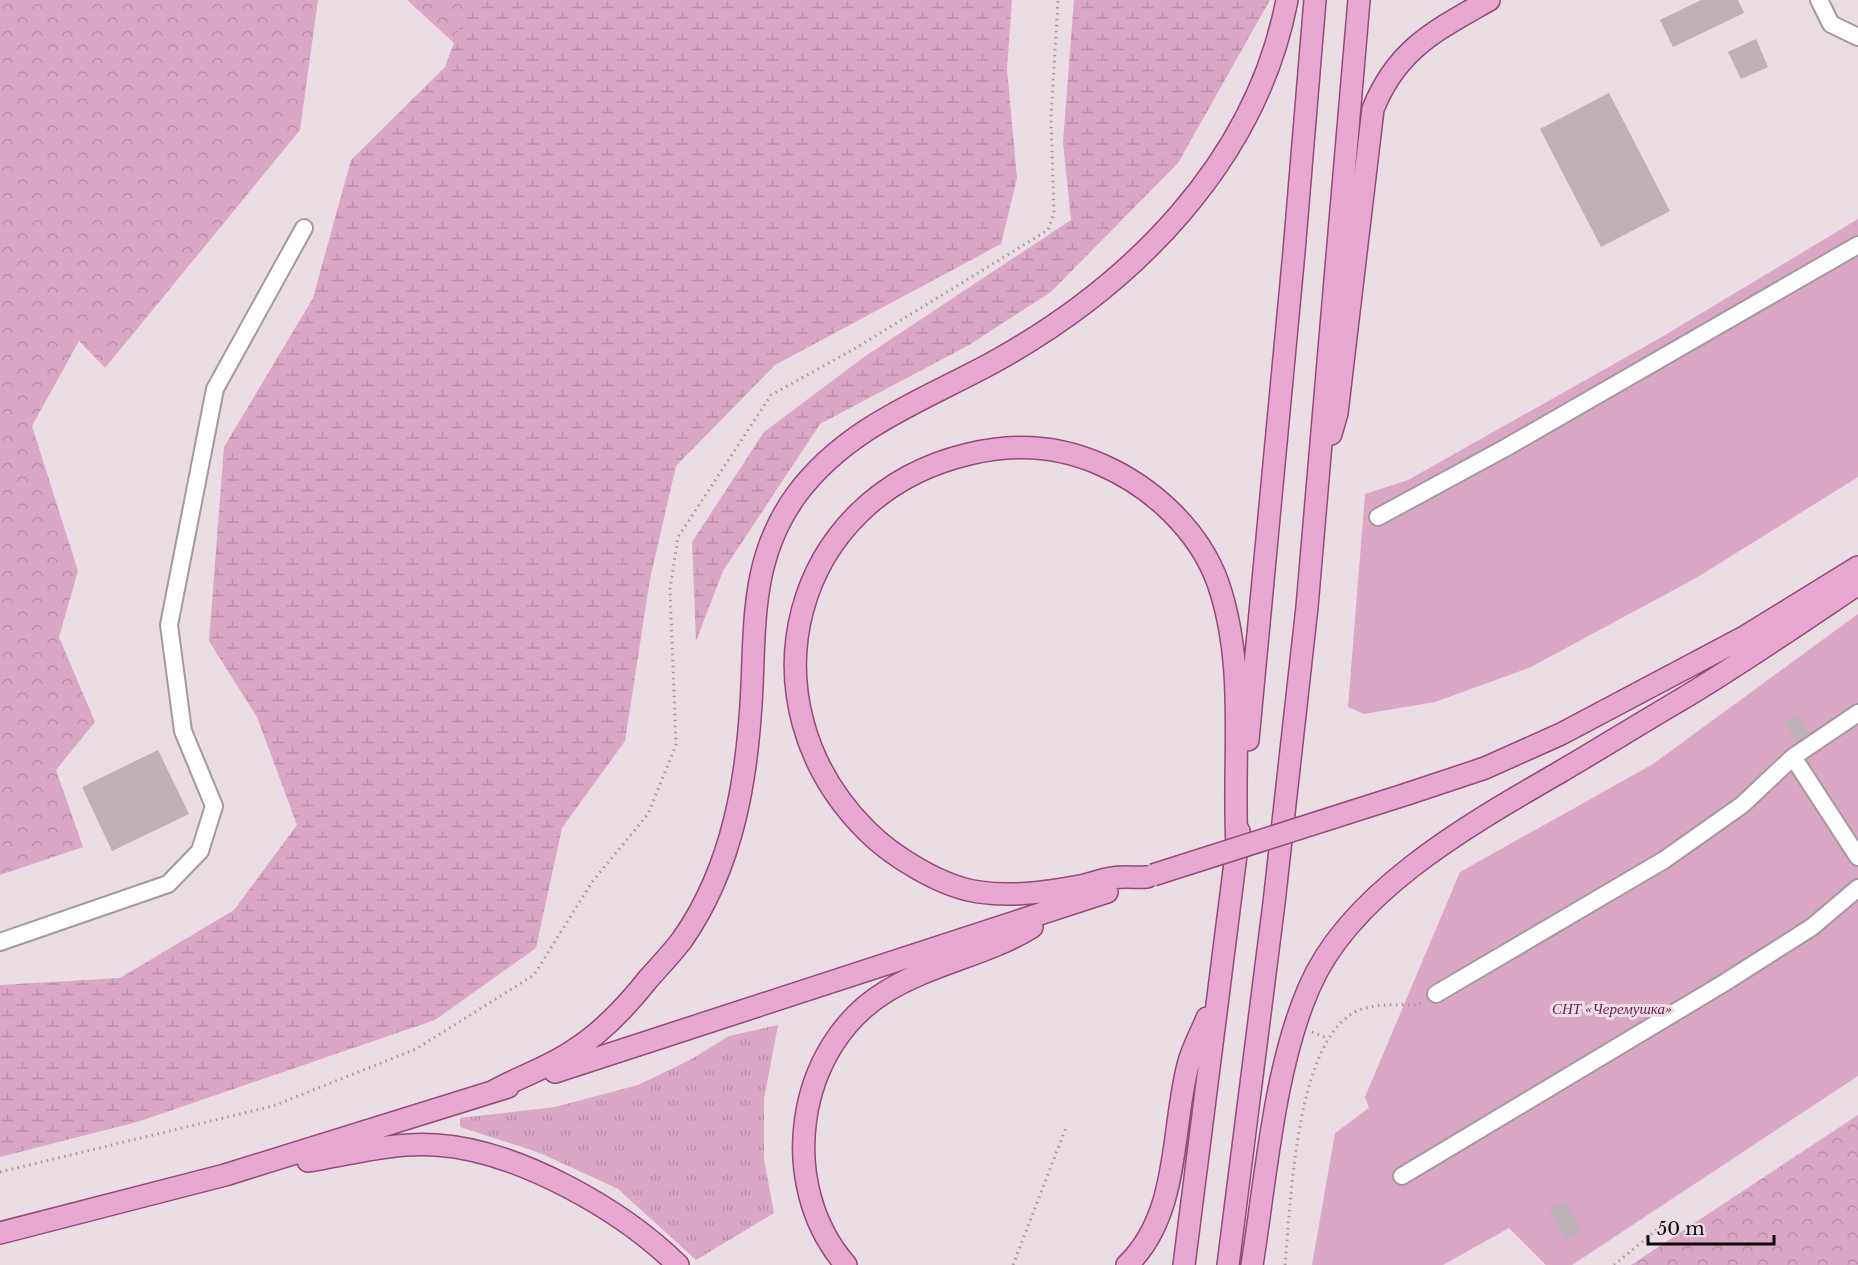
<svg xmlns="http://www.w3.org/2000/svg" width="1858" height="1265" viewBox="0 0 1858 1265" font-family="'Libre Baskerville',serif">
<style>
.grass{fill:url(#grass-tufts)}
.forest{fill:url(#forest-crowns)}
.wetland{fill:url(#wetland-marsh)}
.garden{fill:#dca7c5}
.building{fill:#beb1b8}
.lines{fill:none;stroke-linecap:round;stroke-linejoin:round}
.minor-casing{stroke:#a5989f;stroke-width:20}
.major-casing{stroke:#934b78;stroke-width:24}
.path{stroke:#a59a9f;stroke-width:3;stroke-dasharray:1.5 4.5;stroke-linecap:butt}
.minor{stroke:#fff;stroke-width:16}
.major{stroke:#e9a8d0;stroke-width:21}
.major-bridge-casing{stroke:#934b78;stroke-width:24;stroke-linecap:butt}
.major-bridge{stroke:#e9a8d0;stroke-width:21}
.labels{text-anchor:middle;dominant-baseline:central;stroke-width:6;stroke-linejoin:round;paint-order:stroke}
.park-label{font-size:15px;font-style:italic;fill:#6e1a53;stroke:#ebdde4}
</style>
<defs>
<pattern id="grass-tufts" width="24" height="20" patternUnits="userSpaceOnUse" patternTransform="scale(1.5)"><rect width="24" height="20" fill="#dca7c5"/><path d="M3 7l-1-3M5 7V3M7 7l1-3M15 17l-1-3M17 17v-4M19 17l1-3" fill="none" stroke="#bc8ea8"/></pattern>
<pattern id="forest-crowns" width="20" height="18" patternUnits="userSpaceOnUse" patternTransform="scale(1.5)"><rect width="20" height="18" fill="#dca7c5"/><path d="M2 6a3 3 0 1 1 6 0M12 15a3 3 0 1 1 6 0" fill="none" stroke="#bc8ea8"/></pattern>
<pattern id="wetland-marsh" width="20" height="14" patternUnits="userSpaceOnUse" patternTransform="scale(1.5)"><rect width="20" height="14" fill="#dca7c5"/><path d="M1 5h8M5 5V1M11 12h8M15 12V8" fill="none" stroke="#bc8ea8"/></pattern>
</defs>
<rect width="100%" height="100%" fill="#ebdde4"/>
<path class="grass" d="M 778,1025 L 764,1099 L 764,1159 L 774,1213 L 696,1260 L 618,1189 L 540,1153 L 460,1127 L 460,1118 L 555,1107 L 638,1085 L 690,1060 L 729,1036 Z"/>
<path class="forest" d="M 0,0 L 318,0 L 300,130 L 105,368 L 79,341 L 32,426 L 78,571 L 59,637 L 95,722 L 56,770 L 83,847 L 0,875 Z
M 407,0 L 473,0 L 466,54 Z
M 1858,1115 L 1858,1265 L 1631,1265 Z"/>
<path class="wetland" d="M 470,0 L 1012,0 L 1007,69 L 1017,178 L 1001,244 L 775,365 L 676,466 L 650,579 L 625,741 L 562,828 L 536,948 L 435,1020 L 137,1122 L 0,1157 L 0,985 L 120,978 L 234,910 L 297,825 L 257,717 L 209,641 L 224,447 L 313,298 L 351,160 L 445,67 Z
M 1074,0 L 1270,0 L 1178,163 L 1051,292 L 969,345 L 820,424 L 723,571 L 696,641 L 692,542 L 764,432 L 864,357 L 1071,220 L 1063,142 Z"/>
<path class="garden" d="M 1858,219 L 1858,477 L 1696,578 L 1529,668 L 1435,702 L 1364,714 L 1348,707 L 1365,494 L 1408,480 L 1660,338 Z
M 1858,614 L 1858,1076 L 1572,1265 L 1546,1265 L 1509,1228 L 1443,1265 L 1312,1265 L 1335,1133 L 1369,1108 L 1365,1097 L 1460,872 L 1653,764 Z"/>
<path class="building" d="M 1701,0 L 1738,0 L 1744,13 L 1673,47 L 1660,20 Z
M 1756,39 L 1768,67 L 1741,79 L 1728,52 Z
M 1609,93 L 1670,211 L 1601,247 L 1540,129 Z
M 1799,714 L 1810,733 L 1796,742 L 1785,722 Z
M 158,750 L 189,814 L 112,851 L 82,787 Z
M 1565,1201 L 1582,1231 L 1566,1240 L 1549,1210 Z"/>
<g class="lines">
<g class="minor-casing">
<path id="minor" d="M 1819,0 L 1831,24 L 1858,37
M 1378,517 L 1507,447 L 1858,245
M 1793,757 L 1858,857
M 0,942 L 168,884 L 200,851 L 214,806 L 183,731 L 169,625 L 215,389 L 304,228
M 1436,994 L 1664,860 L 1742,805 L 1793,757 L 1858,713
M 1402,1176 L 1724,983 L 1812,927 L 1858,888"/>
</g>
<g class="major-casing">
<path id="major" d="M 1331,434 L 1337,413 L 1373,109 C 1397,49 1435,31 1489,0
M 1248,740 L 1294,252 L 1315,0
M 1407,794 L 1485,768 L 1561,734 L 1746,636 L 1858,567
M 1147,877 C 1136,878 1124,876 1113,878 C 1102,879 1091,884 1080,886 C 1047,892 1012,897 979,892 C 942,887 893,857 867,831 C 738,703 790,496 969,454 C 1014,443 1060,446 1102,465 C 1152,487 1199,530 1218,583 C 1247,667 1232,759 1237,846
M 555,1072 L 1107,892
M 494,1091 C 519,1077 547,1068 571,1052 C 602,1033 627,1006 649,978 C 660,966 672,953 682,940 C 734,866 748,775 752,686 C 755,615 753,554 797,494 C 847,427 922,401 992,363 C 1132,286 1256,162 1287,0
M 308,1161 C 350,1154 394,1142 436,1145 C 517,1150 621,1209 678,1265
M 0,1233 L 225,1175 L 508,1087
M 846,1265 C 776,1185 795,1046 887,991 C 933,963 987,955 1032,927
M 1127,1265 C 1180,1214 1171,1131 1188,1065 C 1192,1049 1201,1033 1207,1018
M 1184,1265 L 1239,831
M 1228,1265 L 1274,903 L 1307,607 L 1359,0
M 1252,1265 C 1266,1178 1274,1068 1309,988 C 1350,891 1472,823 1560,772 C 1601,748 1641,723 1682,699 C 1742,663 1800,623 1858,584"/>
</g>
<path class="path" d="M 1312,1032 L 1327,1038
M 0,1172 L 273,1106 L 416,1049 L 534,975 L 592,882 L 648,814 L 676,745 L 670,589 L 678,537 L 771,395 L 854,349 L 1048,230 L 1054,213 L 1051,118 L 1058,0
M 1013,1265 L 1067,1125
M 1285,1265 C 1291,1202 1295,1053 1350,1015 C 1369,1002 1396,1005 1417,1005 L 1423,1002
M 1614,1265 L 1659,1228"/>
<use href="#minor" class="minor"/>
<use href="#major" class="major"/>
<g class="major-bridge-casing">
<path id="major-bridge" d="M 1153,875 L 1407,794"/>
</g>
<use href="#major-bridge" class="major-bridge"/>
</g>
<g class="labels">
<g class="park-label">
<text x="1612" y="1008">СНТ «Черемушка»</text>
</g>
</g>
<path d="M1648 1235v9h126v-9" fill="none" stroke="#0f0b0d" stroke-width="3"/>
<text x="1657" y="1235" font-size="18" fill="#0f0b0d" stroke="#ebdde4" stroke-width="4.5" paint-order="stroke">50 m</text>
</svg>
